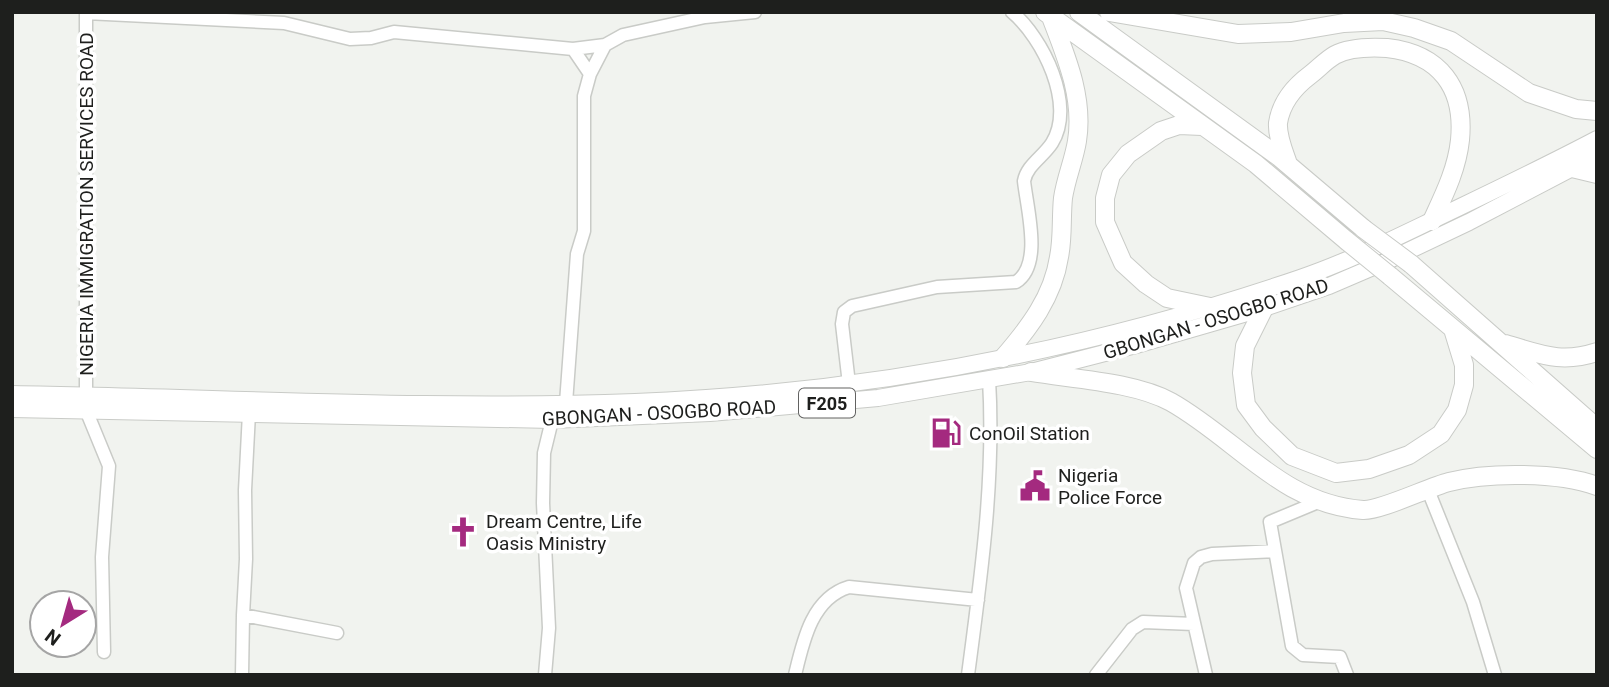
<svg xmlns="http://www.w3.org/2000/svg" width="1609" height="687" viewBox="0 0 1609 687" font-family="Roboto,sans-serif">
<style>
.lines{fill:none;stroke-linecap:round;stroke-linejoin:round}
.minor-casing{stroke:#c9cbc7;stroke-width:15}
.major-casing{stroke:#c9cbc7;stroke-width:18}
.highway-casing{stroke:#c9cbc7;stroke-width:20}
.minor{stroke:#fff;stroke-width:12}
.major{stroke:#fff;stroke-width:16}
.highway{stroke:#fff;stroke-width:18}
.highway-bridge-casing{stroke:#c9cbc7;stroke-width:20;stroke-linecap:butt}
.highway-bridge{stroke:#fff;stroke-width:18}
.labels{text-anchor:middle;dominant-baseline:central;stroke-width:7;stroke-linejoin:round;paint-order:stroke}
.shield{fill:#fff;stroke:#626261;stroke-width:2}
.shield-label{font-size:18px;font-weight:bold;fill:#1e1f1d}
.street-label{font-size:19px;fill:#1e1f1d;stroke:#fff}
.poi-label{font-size:19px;fill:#1e1f1d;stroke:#fff;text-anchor:start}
</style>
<rect width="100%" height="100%" fill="#f1f3ef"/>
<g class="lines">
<g class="minor-casing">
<path id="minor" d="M 86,12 L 86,410 L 109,466 L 102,557 L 104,652
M 86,13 L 284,23 L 350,39 L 371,38 L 394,32 L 573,49 L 605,45 L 623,35 L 705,17 L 755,12
M 573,49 L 590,74
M 849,384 L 842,324 L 844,312 L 852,306 L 937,287 L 1016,282 C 1043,265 1027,209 1024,181 C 1027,165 1043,157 1052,143 C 1076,105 1043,38 1012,12
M 566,403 L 577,254 L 584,231 L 584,96 L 590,74 L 605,45
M 1428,490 L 1473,602 L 1495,675
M 1318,502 L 1270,522 L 1292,646 L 1303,655 L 1340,657 L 1347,675
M 243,615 L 337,633
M 242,675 L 243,615 L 246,559 L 245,490 L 249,413
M 545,675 L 549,628 L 543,503 L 544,453 L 552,420
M 795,675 C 803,641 812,598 849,587 L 978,600
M 968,675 C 981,577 995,478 989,379
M 1096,675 L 1132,629 L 1143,622 L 1194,624
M 1206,675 L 1186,588 L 1194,563 L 1201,557 L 1212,554 L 1275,551"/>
</g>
<g class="major-casing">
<path id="major" d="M 12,394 C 219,397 427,410 635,402 C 861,393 1086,351 1300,278 C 1347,262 1391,240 1435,219 C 1489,193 1544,167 1597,139
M 12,409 L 552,420 L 710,413 L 878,398 L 1031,372 L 1136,345 L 1264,308 L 1329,286 L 1385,262 L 1469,222 L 1597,155"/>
</g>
<g class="highway-casing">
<path id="highway" d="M 1045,12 L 1256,164 L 1347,241
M 1079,12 L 1279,157 L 1364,229
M 1109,12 L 1238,34 L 1291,32 L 1344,23 L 1383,21 L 1414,28 L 1451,41 L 1529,93 L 1576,109 L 1597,111
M 1202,126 L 1179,125 L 1161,131 L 1128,154 L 1111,175 L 1105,198 L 1105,222 L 1123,263 L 1146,284 L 1167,298 L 1210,307
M 1288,164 C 1284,152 1277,136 1278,123 C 1281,103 1294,87 1310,75 C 1318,69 1326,60 1335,55 C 1350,47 1370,47 1387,48 C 1440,54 1465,88 1460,140 C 1457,169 1444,195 1432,221
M 1572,168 L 1597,174
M 1411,264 L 1597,428
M 1390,276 L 1597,449
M 1264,308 L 1245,346 L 1242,373 L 1246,405 L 1263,428 L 1292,456 L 1336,473 L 1369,469 L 1409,455 L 1441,434 L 1457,410 L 1464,385 L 1464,365 L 1453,329
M 1505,344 C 1541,354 1560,364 1597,352
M 1003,358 C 1029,328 1053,297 1059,257 C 1063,238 1061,217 1063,198 C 1066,178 1074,160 1077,141 C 1084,98 1066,56 1051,17
M 1031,372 C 1072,379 1135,382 1171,402 C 1238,440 1282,504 1363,510 C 1380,511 1429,487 1449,482 C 1488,472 1559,472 1597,486"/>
</g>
<use href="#minor" class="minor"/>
<use href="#major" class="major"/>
<use href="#highway" class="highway"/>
<g class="highway-bridge-casing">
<path id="highway-bridge" d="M 1364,229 L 1411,264
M 1347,241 L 1390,276"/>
</g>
<use href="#highway-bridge" class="highway-bridge"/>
</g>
<defs>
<g id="fuel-bare" transform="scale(2.415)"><path d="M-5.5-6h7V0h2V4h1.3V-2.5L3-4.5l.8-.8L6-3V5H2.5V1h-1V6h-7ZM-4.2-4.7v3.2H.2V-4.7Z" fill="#a42a7f" stroke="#fff" stroke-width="2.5" paint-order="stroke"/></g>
<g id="civic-bare" transform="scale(2.415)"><path d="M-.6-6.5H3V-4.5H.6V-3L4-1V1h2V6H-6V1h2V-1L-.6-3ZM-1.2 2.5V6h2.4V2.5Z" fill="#a42a7f" stroke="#fff" stroke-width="2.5" paint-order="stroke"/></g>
<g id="church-bare" transform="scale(2.415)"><path d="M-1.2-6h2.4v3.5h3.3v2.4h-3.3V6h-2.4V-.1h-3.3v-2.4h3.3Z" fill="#a42a7f" stroke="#fff" stroke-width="2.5" paint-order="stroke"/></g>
</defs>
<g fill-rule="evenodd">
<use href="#fuel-bare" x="946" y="433"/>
<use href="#civic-bare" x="1035" y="486"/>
<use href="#church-bare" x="463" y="532"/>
</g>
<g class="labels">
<rect class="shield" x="799" y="388.5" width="56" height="29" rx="5"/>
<g class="shield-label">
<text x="827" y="403">F205</text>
</g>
<g class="street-label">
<text transform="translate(86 204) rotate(-90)">NIGERIA IMMIGRATION SERVICES ROAD</text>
<text transform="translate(1216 319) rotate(-17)">GBONGAN - OSOGBO ROAD</text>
<text transform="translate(659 413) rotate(-3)">GBONGAN - OSOGBO ROAD</text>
</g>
<g class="poi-label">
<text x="969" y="433">ConOil Station</text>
<text x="1058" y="475">Nigeria<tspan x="1058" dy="22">Police Force</tspan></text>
<text x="486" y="521">Dream Centre, Life<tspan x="486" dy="22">Oasis Ministry</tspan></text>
</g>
</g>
<rect width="1609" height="687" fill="none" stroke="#1e1f1d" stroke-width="28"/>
<g transform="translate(63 624) rotate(217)"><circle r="33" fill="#ffffff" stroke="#a5a5a5" stroke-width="2"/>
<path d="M0-5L12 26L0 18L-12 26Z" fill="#a42a7f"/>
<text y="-10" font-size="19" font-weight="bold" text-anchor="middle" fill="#1e1f1d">N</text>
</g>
</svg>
